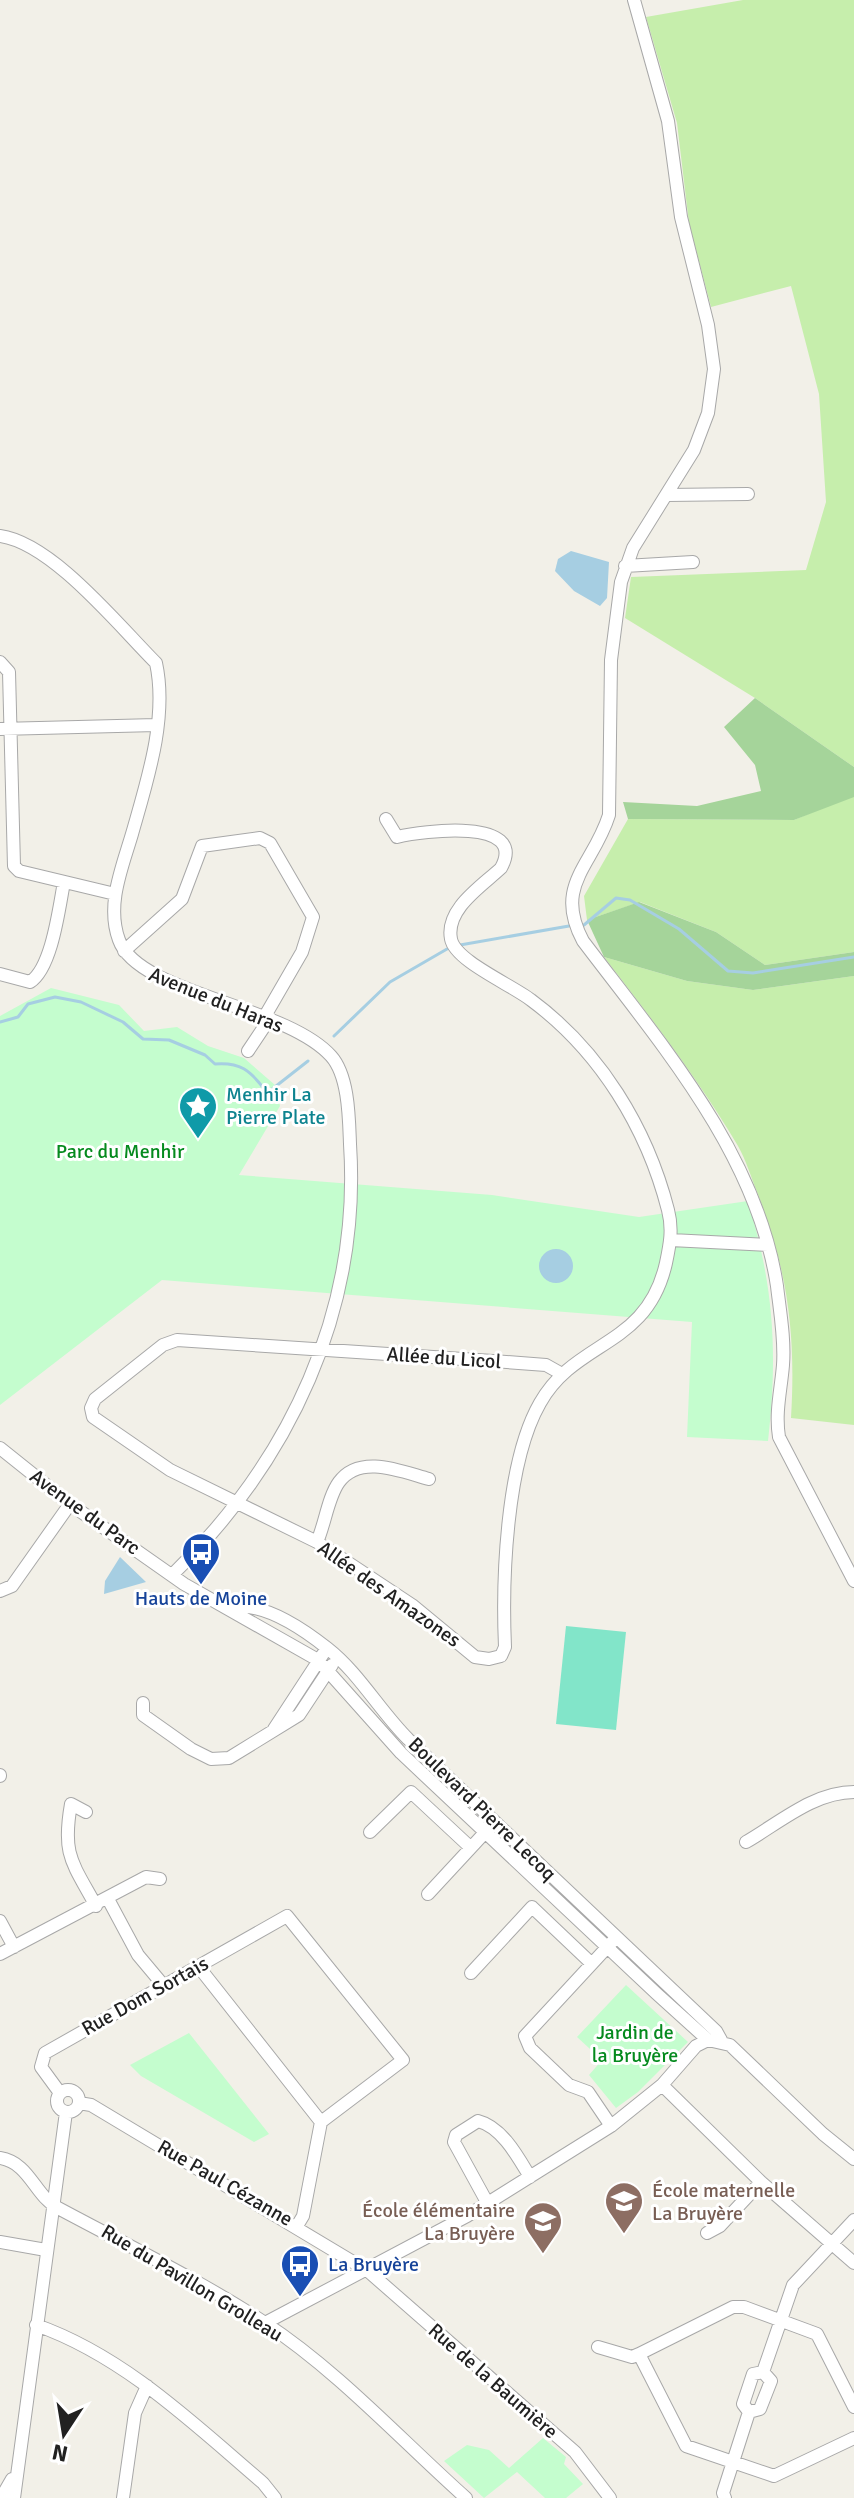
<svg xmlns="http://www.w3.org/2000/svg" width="854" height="2498" viewBox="0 0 854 2498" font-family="Signika,sans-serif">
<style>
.grass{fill:#c6eeac}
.forest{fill:#a5d49a}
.park{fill:#c4fdce}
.pitch{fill:#82e5c9}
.water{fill:#a6cee2}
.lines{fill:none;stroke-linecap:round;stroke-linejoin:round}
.stream{stroke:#a6cee2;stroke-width:3}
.minor-casing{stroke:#a8a8a8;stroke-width:14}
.minor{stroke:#fff;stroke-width:12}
.labels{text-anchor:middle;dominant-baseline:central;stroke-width:6;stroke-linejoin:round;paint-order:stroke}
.street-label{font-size:20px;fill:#212121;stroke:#fff}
.culture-label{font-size:20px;fill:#0d838f;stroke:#fff;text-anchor:start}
.park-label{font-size:20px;fill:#058a1e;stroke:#fff}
.transit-label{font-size:20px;fill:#164399;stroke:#fff}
.education-label{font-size:20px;fill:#785e54;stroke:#fff;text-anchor:start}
</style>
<rect width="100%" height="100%" fill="#f2f0e8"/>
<path class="grass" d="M 743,0 L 854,0 L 854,767 L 755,698 L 625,618 L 631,577 L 806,570 L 826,502 L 819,394 L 791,286 L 711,307 L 689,223 L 677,123 L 646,17 Z
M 851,796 L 854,797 L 854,952 L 765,965 L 716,932 L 640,902 L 587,920 L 584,896 L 628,819 L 794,820 Z
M 604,957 L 687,981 L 753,990 L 854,976 L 854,1425 L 791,1418 C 796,1334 788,1271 757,1192 C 751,1177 746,1160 738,1146 C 699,1080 651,1018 604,957 Z"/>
<path class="forest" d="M 755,698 L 854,767 L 854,797 L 794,820 L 628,819 L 623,802 L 697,806 L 761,791 L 755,765 L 724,727 Z
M 639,902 L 716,932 L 765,965 L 854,952 L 854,976 L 753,990 L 687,981 L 604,957 L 587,920 Z"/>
<path class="park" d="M 51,988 L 119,1005 L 144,1031 L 177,1027 L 208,1046 L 244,1058 L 275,1085 L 280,1106 L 239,1175 L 492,1195 L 639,1217 L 748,1201 C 774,1287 778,1352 768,1441 L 687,1437 L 692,1322 L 162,1280 L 0,1405 L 0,1016 Z
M 626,1985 L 688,2042 L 638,2092 L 616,2108 L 589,2075 L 602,2060 L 577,2037 Z
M 189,2033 L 269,2134 L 254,2142 L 141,2076 L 130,2065 Z
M 543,2438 L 566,2457 L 564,2464 L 583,2484 L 566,2498 L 545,2498 L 517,2472 L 484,2498 L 444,2461 L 467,2445 L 489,2450 L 509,2468 Z"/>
<path class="pitch" d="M 566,1626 L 626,1632 L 616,1730 L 556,1724 Z"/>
<path class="water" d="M 571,551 L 609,562 L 607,598 L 600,606 L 574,591 L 555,571 L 558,559 Z
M539 1266a17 17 0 1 1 34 0a17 17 0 1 1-34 0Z
M 120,1557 L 146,1582 L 104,1594 L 105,1581 Z"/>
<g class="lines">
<path class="stream" d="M 584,925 L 616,898 L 630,900 L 679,929 L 728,971 L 753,973 L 854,957
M 460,945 L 569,926
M 0,1022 L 18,1017 L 28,1004 L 55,997 L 81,1002 L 123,1022 L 143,1039 L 169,1040 L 205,1055 L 215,1064 C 240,1062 250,1070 265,1090 L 271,1090 L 308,1061
M 334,1036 L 390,982 L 447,949"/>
<g class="minor-casing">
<path id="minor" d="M 634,0 L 668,121 L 681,217 L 708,325 L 714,369 L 708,413 L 694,450 L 633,548 L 621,582 L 611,660 L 609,815 C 593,866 553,885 583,941 C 661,1044 757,1154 777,1286 C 780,1312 785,1339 783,1365 C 781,1390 775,1412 779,1437 L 854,1581
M 667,495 L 748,494
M 0,536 C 52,543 118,625 156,663 C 168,718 147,781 132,834 C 122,868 106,905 119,940 C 138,994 285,1005 331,1056 C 349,1076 349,1119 350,1144 C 361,1310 290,1461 172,1575
M 625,566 L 693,562
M 0,662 L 9,672 L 14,866 L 19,871 L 115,894
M 0,729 L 156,725
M 386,819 L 397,837 C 422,831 529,817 501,868 C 482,886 445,909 451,939 C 455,961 512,985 531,1000 C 600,1051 647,1128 668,1210 C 673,1229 670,1244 666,1263 C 647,1348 576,1339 540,1403 C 506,1462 502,1580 505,1647 L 501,1656 L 489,1659 L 475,1657 L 412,1605 L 317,1542 L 170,1470 L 93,1417 L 91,1408 L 95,1399 L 163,1345 L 177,1340 L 493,1361 L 546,1365 L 562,1374
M 124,951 L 182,899 L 202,846 L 260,838 L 270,843 L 313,917 L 302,952 L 265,1016
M 0,974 L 30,982 C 52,968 59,908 64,882
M 248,1051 L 270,1018
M 671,1240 L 768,1245
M 0,1448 L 70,1504 L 184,1584 L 318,1660 L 401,1753 L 657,1994 L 708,2040 L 730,2045 L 823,2134 L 854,2159
M 317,1542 C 325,1524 328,1497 339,1482 C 360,1453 403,1472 429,1479
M 0,1591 L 12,1586 L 70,1504
M 229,1608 C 261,1600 303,1629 327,1648 C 359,1673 379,1710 408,1739 C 510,1837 614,1934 716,2031 L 721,2040
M 143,1703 L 143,1715 L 191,1749 L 211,1759 L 229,1758 L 299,1715 L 332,1665
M 274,1729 L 323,1654
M 0,1775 L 0,1776
M 86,1812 L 71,1804 C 62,1855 72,1862 96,1906
M 370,1832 L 411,1792 L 470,1847
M 746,1842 C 779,1823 814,1792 854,1792
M 428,1894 L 491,1826
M 108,1899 L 138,1955 L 164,1986
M 0,1921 L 14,1947
M 0,1954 L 146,1877 L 160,1879
M 198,1966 L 321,2122
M 471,1973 L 532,1907 L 591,1963
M 662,2085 L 761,2182 L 854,2263
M57 2101a11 11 0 1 1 22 0a11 11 0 1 1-22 0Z
M 60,2093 L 41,2067 L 45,2053 L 287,1916 L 403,2060 L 321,2122 L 303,2216 L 297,2226
M 79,2103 L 91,2105 L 368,2271 L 575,2452 L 610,2498
M 611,2126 L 588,2092 L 569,2085 L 530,2048 L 525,2036 L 612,1942
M 0,2158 C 30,2163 34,2195 58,2208 C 127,2245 199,2280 265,2323 C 338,2371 401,2440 466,2498
M 488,2204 L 454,2142 L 456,2135 L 478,2121 C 502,2127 518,2157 530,2177
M 707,2233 L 720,2226 L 761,2182
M 0,2242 L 46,2250
M 265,2323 L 467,2216 L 611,2126 L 662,2085 L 696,2046 L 708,2040
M 36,2325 C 124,2356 194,2424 263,2483 L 275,2498
M 598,2347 L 632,2357 L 639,2354
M 854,2407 L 817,2334 L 744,2307 L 733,2307 L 639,2354 L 686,2446 L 774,2476 L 854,2438
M 749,2412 L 760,2409 L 771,2381 L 763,2372
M 1,2498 L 12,2479
M 14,2498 L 66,2112
M 123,2498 L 135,2413 L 147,2386
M 725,2498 L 723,2493 L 749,2412 L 743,2404 L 753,2374 L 763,2372 L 793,2285 L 854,2220"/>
</g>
<use href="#minor" class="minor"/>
</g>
<defs>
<g id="sight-pin" transform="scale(2)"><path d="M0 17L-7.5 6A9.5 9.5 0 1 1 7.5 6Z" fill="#0f9aa8" stroke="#fff"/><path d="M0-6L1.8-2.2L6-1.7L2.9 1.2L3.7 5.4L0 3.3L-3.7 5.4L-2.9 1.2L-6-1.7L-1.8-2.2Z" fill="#fff"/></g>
<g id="bus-pin" transform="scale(2)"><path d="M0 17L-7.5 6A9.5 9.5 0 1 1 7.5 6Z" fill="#1a4fb4" stroke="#fff"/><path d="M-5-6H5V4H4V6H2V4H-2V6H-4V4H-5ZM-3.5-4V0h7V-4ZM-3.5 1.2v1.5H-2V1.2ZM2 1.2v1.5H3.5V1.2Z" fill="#fff"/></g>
<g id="school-pin" transform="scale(2)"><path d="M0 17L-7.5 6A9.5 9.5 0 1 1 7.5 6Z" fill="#8d6e63" stroke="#fff"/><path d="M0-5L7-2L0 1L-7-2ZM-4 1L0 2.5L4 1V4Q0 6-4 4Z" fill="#fff"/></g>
</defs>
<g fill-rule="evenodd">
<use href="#sight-pin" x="198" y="1106"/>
<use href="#bus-pin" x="201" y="1552"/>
<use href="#school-pin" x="624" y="2201"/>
<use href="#school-pin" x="543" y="2221"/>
<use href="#bus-pin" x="300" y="2264"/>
</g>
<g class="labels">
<g class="street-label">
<text transform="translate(216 1000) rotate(22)">Avenue du Haras</text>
<text transform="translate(444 1358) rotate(4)">Allée du Licol</text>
<text transform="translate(85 1512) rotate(36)">Avenue du Parc</text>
<text transform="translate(389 1594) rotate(35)">Allée des Amazones</text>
<text transform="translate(482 1809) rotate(44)">Boulevard Pierre Lecoq</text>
<text transform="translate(145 1996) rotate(-29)">Rue Dom Sortais</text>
<text transform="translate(225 2183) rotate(30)">Rue Paul Cézanne</text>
<text transform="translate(192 2283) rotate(31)">Rue du Pavillon Grolleau</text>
<text transform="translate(493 2381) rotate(41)">Rue de la Baumière</text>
</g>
<g class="culture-label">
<text x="226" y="1094">Menhir La<tspan x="226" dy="23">Pierre Plate</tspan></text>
</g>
<g class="park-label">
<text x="120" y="1151">Parc du Menhir</text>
<text x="635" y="2032">Jardin de<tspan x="635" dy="23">la Bruyère</tspan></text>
</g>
<g class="transit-label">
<text x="201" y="1598">Hauts de Moine</text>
<text x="328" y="2264" text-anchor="start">La Bruyère</text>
</g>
<g class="education-label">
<text x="652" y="2190">École maternelle<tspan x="652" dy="23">La Bruyère</tspan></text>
<text x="515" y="2210" text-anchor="end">École élémentaire<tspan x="515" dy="23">La Bruyère</tspan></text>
</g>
</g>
<g transform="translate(64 2434) rotate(192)" stroke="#ffffff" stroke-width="6" paint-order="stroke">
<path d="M0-6L14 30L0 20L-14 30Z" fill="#212121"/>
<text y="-12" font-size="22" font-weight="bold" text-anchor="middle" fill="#212121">N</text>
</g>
</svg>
